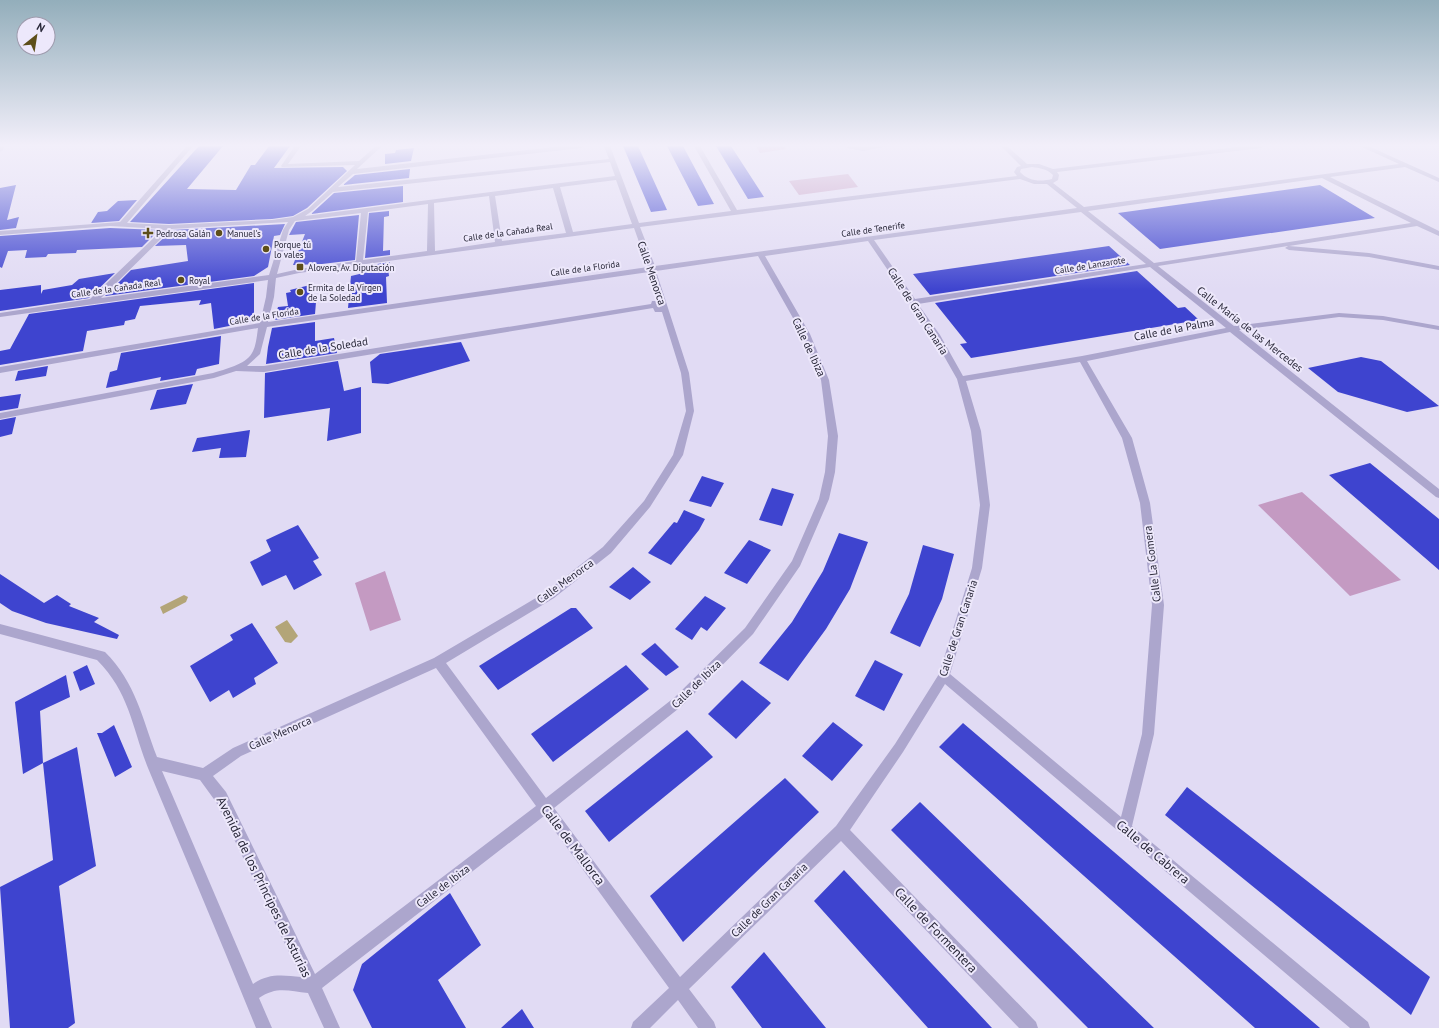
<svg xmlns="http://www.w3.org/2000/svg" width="1439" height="1028" viewBox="0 0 1439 1028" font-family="'PT Sans',sans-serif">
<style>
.green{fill:#c49ac2}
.water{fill:#b3a578}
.building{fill:#3e44cf}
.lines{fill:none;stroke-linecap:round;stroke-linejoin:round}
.minor{fill:#aca6cd;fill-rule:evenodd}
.poi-dot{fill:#5d4e19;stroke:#ede8fb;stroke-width:1.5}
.labels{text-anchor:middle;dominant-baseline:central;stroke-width:4;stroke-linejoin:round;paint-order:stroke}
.far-street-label{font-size:9px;fill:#282738;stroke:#ede8fb}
.far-poi-label{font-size:9px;fill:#282738;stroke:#ede8fb;text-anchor:start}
.street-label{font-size:11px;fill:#282738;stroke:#ede8fb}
.near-street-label{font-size:13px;fill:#282738;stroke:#ede8fb}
</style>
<rect width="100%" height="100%" fill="#e1dbf4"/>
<path class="green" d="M 756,146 L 784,146 L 786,149 L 760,153 Z
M 848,174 L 858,187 L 799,195 L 789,181 Z
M 1302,492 L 1401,580 L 1350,596 L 1258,505 Z
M 385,571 L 401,620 L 370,631 L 355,583 Z"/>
<path class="water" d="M 184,595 L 188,597 L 186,602 L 163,614 L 160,607 Z
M 287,620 L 298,636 L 291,643 L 285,642 L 275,627 Z"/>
<path class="building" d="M 199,146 L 223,146 L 187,189 L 236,190 L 251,165 L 255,165 L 269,146 L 290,146 L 274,168 L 343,167 L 347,171 L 307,208 L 293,216 L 272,219 L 169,224 L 130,222 Z
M 623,146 L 638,146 L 667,210 L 651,212 Z
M 667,146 L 683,146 L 714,204 L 698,206 Z
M 716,146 L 731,146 L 764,197 L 748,199 Z
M 414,148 L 411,161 L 385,164 L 385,154 L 395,153 L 396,150 Z
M 410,169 L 409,178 L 343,185 L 355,175 Z
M 16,185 L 7,220 L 19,217 L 16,228 L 0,230 L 0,188 Z
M 1320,185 L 1375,218 L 1160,249 L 1118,213 Z
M 403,186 L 403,202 L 311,214 L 334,193 Z
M 137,200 L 119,221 L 91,223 L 98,212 L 107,211 L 118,201 Z
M 389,211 L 389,216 L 384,217 L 383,251 L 390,250 L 390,255 L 365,258 L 369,213 Z
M 359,215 L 355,260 L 322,264 L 293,265 L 305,234 L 289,235 L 296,222 Z
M 285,224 L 280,235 L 274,236 L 268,267 L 254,276 L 105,296 L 131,270 L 188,261 L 186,245 L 155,246 L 172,230 Z
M 110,228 L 159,230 L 142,247 L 77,250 L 76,253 L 48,254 L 46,257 L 25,258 L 27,250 L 8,251 L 2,268 L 0,267 L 0,236 Z
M 1109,246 L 1130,265 L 930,295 L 913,274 Z
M 390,262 L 390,268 L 388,268 L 389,276 L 386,277 L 387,303 L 348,308 L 351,276 L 372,271 L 371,265 Z
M 1137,271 L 1178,308 L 1185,307 L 1199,320 L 971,358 L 960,344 L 967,343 L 935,303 Z
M 115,273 L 89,298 L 0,311 L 0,290 L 41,285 L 41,294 L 43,290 L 72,285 L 79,279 Z
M 254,283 L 254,321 L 214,329 L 211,303 L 199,305 L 201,300 L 140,306 L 135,319 L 125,321 L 124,325 L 87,331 L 83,351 L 0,365 L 0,351 L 10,349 L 29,314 Z
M 310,285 L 312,302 L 316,302 L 315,314 L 274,320 L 278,307 L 288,306 L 286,293 L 291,292 L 290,290 Z
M 315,322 L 315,341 L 334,338 L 337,353 L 266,364 L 268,347 L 272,328 Z
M 221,336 L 219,364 L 197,369 L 195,375 L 160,381 L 161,377 L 106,388 L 110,372 L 117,370 L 121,353 Z
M 461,342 L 470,361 L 388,384 L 372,383 L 370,362 L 380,354 Z
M 1361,357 L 1381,361 L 1439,406 L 1407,412 L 1338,392 L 1308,368 Z
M 338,361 L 344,391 L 361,387 L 361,433 L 327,441 L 330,408 L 264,418 L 265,373 Z
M 48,366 L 46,376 L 15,381 L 18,371 Z
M 193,384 L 186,404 L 150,410 L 157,390 Z
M 21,394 L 18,408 L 0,411 L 0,397 Z
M 16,417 L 12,434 L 0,437 L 0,420 Z
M 250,430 L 246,457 L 219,458 L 221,448 L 192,452 L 197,438 Z
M 1370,463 L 1439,519 L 1439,570 L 1329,475 Z
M 702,476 L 724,483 L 711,507 L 689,501 Z
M 772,488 L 794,494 L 782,526 L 759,520 Z
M 684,510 L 705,519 L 699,530 L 671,565 L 648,553 L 674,522 L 677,523 Z
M 298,525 L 319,558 L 313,561 L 322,575 L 294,590 L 286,575 L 262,586 L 250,562 L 271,551 L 266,540 Z
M 839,533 L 868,542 L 850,589 L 826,629 L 788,681 L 759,663 L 792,622 L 823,571 Z
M 749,540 L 771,550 L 747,584 L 724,573 Z
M 923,545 L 954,554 L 942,599 L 920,647 L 890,633 L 909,594 Z
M 633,567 L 651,582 L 630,600 L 609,587 Z
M 0,574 L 44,603 L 57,595 L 71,604 L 69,606 L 99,618 L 94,622 L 119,635 L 117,639 L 46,623 L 12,611 L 0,603 Z
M 705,596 L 726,608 L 707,631 L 701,627 L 692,640 L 675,629 Z
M 571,608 L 576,608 L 593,628 L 498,690 L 479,666 Z
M 252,623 L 278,663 L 254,678 L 256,684 L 233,698 L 229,690 L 210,702 L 190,666 L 233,640 L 230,635 Z
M 655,643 L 679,667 L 666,676 L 641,654 Z
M 875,660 L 903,674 L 884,711 L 855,696 Z
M 87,665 L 95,684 L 80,691 L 73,672 Z
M 626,665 L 649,689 L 553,762 L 531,734 Z
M 66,675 L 70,697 L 40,711 L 43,763 L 23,774 L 15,702 Z
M 742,680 L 771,703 L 736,739 L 708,714 Z
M 833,722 L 863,745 L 832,781 L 802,756 Z
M 963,723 L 1320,1028 L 1255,1028 L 939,747 Z
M 114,725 L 132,767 L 115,777 L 97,733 L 102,733 Z
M 687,730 L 713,757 L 609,842 L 585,811 Z
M 77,747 L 96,866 L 59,886 L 75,1023 L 68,1028 L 10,1028 L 0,887 L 53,860 L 43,763 Z
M 785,778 L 819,812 L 683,942 L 650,896 Z
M 1187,787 L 1430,977 L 1411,1015 L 1165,815 Z
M 920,802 L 1154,1028 L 1088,1028 L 891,830 Z
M 844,870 L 992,1028 L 928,1028 L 814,901 Z
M 450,893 L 481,945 L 438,980 L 466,1028 L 372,1028 L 353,990 L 362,964 Z
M 764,952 L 826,1028 L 762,1028 L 731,987 Z
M 522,1009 L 534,1028 L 501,1028 Z"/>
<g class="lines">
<path class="minor" d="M 0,146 L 4,146 L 3,150 L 0,152 Z
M 187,146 L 193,146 L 127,223 L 169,225 L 272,220 L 293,217 L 308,209 L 355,165 L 282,167 L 281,166 L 295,146 L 301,146 L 288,164 L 359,161 L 376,146 L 382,146 L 357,169 L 565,146 L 584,146 L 581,148 L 353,174 L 338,187 L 609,159 L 604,146 L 610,146 L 639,223 L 731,211 L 694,146 L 700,146 L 737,210 L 1017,176 L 1014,172 L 1017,167 L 1021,166 L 1001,146 L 1007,146 L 1027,164 L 1039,164 L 1053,169 L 1246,146 L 1264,146 L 1261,148 L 1057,172 L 1059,175 L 1058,180 L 1053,183 L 1084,207 L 1399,164 L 1360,146 L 1368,146 L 1439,178 L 1439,182 L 1405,167 L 1330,177 L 1439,231 L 1439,236 L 1417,226 L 1289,246 L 1369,253 L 1439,266 L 1439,270 L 1369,257 L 1289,250 L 1285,248 L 1288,246 L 1158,266 L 1234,326 L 1339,313 L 1383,316 L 1439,326 L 1439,330 L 1383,320 L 1339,317 L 1239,330 L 1439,489 L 1439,498 L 1436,497 L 1230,332 L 1087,361 L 1132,438 L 1150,503 L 1164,605 L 1154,734 L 1132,826 L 1368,1022 L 1370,1028 L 1350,1028 L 945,684 L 903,752 L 850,830 L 1036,1022 L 1038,1028 L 1019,1028 L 841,841 L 689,989 L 714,1022 L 716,1028 L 698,1028 L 678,1000 L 650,1028 L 631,1028 L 633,1022 L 669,988 L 544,816 L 322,988 L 340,1028 L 324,1028 L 308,993 C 289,991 276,986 259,998 L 272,1028 L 256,1028 C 221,941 184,855 148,768 C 132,728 130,693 97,660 L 0,634 L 0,624 L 105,652 C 136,683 142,718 157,757 L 203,768 L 233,748 L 434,658 L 546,592 L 603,547 L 644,501 L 673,455 L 686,411 L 681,373 L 662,312 L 655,312 L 653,308 L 264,372 L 236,371 L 214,378 L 0,419 L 0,413 L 213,373 C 225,369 245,365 252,353 C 256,347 257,335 258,328 L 0,373 L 0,367 L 260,323 L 266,297 L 268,280 L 0,317 L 0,313 L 90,299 L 163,229 L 110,226 L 0,235 L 0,231 L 120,222 ZM 610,162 L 615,176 L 305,216 L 312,211 L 333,192 ZM 1032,167 C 1040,168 1047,169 1053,175 L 1052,179 C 1040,182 1028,181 1020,172 L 1021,169 ZM 1322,178 L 1411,223 L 1154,263 L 1088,211 ZM 1020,179 L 1034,184 L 1047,184 L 1077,208 L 655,266 L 640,227 ZM 616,180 L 632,224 L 573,232 L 560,187 ZM 553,188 L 566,233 L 502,241 L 495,196 ZM 489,196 L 495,242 L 435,251 L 434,203 ZM 428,204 L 427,251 L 363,260 L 368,212 ZM 1081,212 L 1146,264 L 915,299 L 874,240 ZM 361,213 L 356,261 L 299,269 L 277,274 L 289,230 L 295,221 ZM 288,222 L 283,230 L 269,275 L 101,298 L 171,229 ZM 634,228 L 648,267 L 268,322 L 274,297 L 276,278 L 299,273 ZM 868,241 L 932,335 L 957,379 L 971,431 L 980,505 L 972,568 L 939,674 L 895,744 L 836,826 L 680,977 L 554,808 L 683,705 L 753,634 L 800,566 L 829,499 L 835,472 L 838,436 L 829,380 L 810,334 L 765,256 ZM 758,256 L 802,334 L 821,380 L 828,436 L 825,472 L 819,499 L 792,561 L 745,628 L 675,697 L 546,798 L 446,663 L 554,598 L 611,553 L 650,507 L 683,455 L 694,411 L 689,373 L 656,271 ZM 1150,267 L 1226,328 L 1082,356 L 963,376 L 940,335 L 918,304 ZM 649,272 L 659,304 L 655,301 L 652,301 L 651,304 L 264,366 L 247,366 L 260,354 L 267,327 ZM 1080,362 L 1122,438 L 1140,503 L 1152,605 L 1142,734 L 1121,817 L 950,674 L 982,568 L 990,505 L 981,431 L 966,381 ZM 436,668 L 536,806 L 315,974 L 226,792 L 213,776 L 241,756 ZM 162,771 L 200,780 L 216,802 L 301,977 C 283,975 268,973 253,984 Z
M 847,146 L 863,147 L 888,146 L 863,151 L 847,148 Z"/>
</g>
<linearGradient id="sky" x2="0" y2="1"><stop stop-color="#93aebb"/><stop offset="0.5" stop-color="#f2effa"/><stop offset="1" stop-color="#f2effa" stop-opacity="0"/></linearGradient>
<rect width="1439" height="290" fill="url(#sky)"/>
<g class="poi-dot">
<path d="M146 227h4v4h4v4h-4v4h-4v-4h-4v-4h4z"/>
<circle cx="219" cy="233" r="4"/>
<circle cx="266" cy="249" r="4"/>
<rect x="296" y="263" width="8" height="8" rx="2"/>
<circle cx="181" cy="280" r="4"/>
<circle cx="300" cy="292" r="4"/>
</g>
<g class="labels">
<g class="far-street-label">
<text transform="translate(873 229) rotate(-8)">Calle de Tenerife</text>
<text transform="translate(508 232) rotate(-8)">Calle de la Cañada Real</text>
<text transform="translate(1090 265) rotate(-9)">Calle de Lanzarote</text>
<text transform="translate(585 268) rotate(-8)">Calle de la Florida</text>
<text transform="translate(116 288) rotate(-8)">Calle de la Cañada Real</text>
<text transform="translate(264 316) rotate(-9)">Calle de la Florida</text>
</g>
<g class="far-poi-label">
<text x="156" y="233">Pedrosa Galán</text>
<text x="227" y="233">Manuel's</text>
<text x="274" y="244">Porque tú<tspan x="274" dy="10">lo vales</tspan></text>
<text x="308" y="267">Alovera, Av. Diputación</text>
<text x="189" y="280">Royal</text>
<text x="308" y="287">Ermita de la Virgen<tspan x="308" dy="10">de la Soledad</tspan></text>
</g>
<g class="street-label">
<text transform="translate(652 273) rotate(71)">Calle Menorca</text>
<text transform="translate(918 311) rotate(57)">Calle de Gran Canaria</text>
<text transform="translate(1174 329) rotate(-11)">Calle de la Palma</text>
<text transform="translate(1250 329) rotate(38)">Calle María de las Mercedes</text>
<text transform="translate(809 347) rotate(65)">Calle de Ibiza</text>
<text transform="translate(323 348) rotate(-9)">Calle de la Soledad</text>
<text transform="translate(1152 564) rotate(-97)">Calle La Gomera</text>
<text transform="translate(565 581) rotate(-36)">Calle Menorca</text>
<text transform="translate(958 628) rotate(-72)">Calle de Gran Canaria</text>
<text transform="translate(696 684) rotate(-44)">Calle de Ibiza</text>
<text transform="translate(280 733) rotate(-24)">Calle Menorca</text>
<text transform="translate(443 886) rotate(-37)">Calle de Ibiza</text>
<text transform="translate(769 900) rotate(-44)">Calle de Gran Canaria</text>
</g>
<g class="near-street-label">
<text transform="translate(573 845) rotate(53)">Calle de Mallorca</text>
<text transform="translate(1153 852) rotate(40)">Calle de Cabrera</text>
<text transform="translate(264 887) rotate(64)">Avenida de los Príncipes de Asturias</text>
<text transform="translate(936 930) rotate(46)">Calle de Formentera</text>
</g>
</g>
<g transform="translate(36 36) rotate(30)"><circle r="19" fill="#ede8fb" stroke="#9e9bad"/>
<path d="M0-3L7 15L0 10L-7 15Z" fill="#5d4e19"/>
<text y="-6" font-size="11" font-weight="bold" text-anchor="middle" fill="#282738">N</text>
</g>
</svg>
